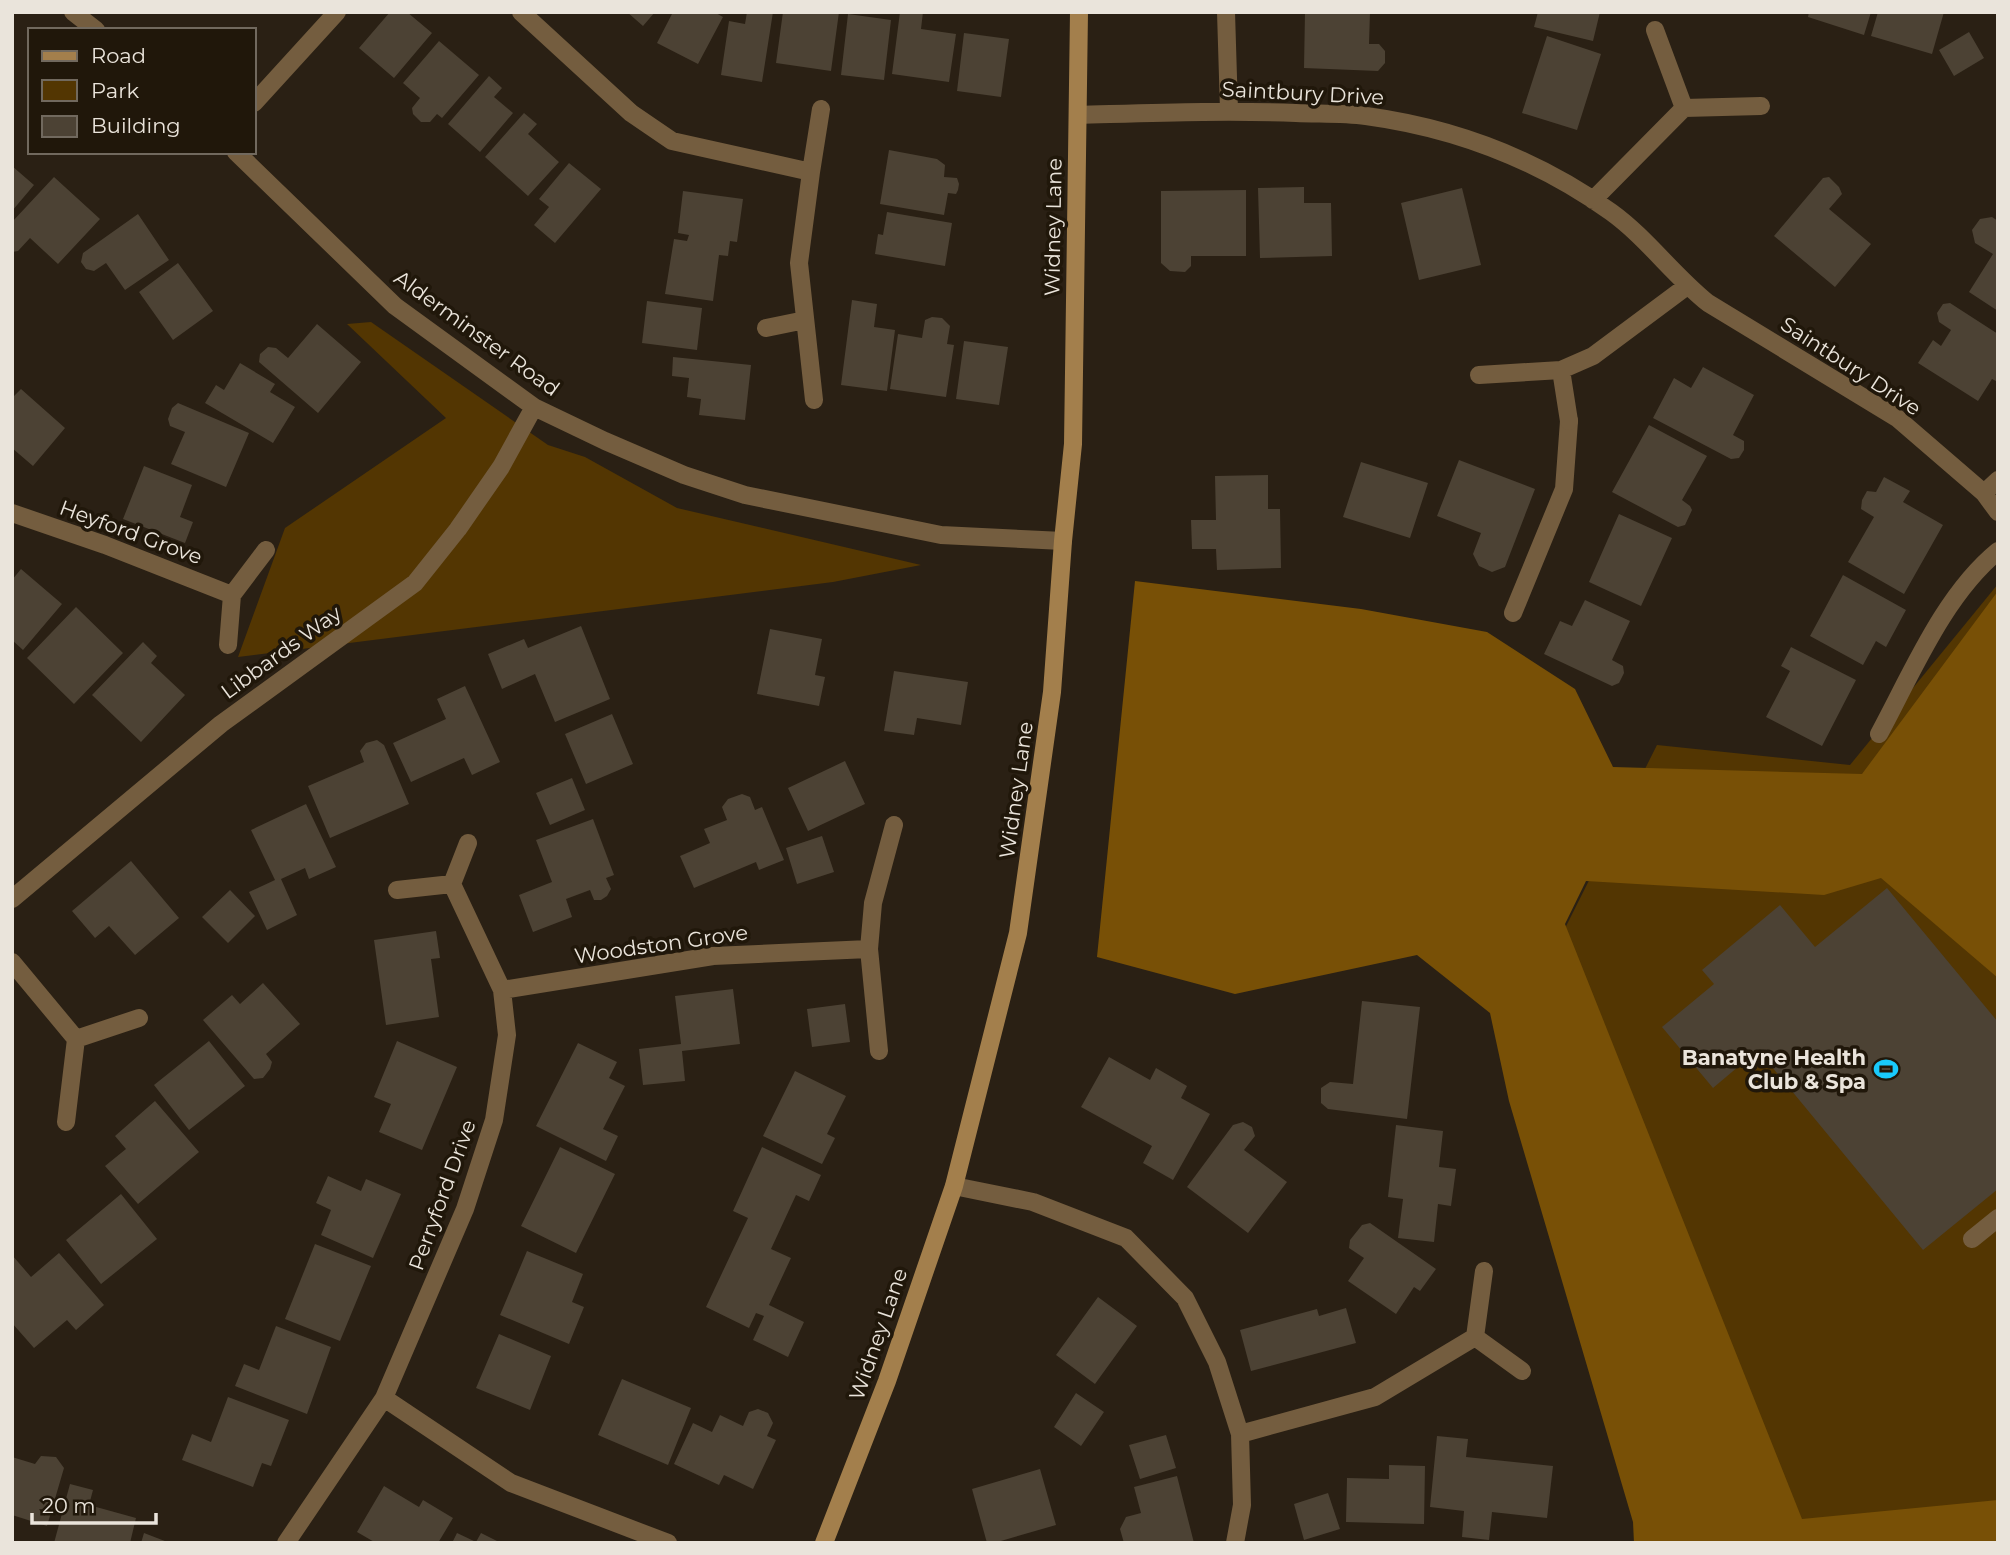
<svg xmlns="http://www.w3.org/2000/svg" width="2010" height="1555" viewBox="0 0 2010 1555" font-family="Montserrat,sans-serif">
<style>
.green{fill:#533602}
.forest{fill:#785006}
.building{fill:#4c4234}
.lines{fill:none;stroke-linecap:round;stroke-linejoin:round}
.lane{stroke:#745d3f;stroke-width:18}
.street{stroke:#745d3f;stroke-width:18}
.secondary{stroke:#a37f4c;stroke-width:18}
.labels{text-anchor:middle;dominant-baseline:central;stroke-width:7;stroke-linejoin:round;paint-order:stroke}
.street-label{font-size:21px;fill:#eae4db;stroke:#20170a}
.poi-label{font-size:21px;font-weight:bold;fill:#eae4db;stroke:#20170a;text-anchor:end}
</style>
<rect width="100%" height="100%" fill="#2a2014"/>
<path class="green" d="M 371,322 L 548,445 L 585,457 L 677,508 L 921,565 L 833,582 L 238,657 L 285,528 L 446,418 L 347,324 Z
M 1998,584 L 1998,1543 L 1669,1543 L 1520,1018 L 1657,745 L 1850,765 Z"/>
<path class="forest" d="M 1135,581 L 1361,609 L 1487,632 L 1575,689 L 1613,767 L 1862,774 L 1998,591 L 1998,978 L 1881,878 L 1824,895 L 1586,881 L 1565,924 L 1802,1519 L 1998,1500 L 1998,1543 L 1634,1543 L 1633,1522 L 1509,1101 L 1490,1013 L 1417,955 L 1235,994 L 1097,957 Z"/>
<path class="building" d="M 390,12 L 407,12 L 432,33 L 394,78 L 359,48 Z
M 627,12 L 655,12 L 643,26 Z
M 673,12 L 714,12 L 723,17 L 698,64 L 657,43 Z
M 747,12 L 773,12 L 762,82 L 721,75 L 729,21 L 745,24 Z
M 783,12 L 839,12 L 831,71 L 776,63 Z
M 900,12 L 923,12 L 921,29 L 956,34 L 949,82 L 892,74 Z
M 1305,12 L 1370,12 L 1369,44 L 1379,44 L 1385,51 L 1385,63 L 1378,71 L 1304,68 Z
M 1538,12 L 1600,12 L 1593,41 L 1534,27 Z
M 1809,12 L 1871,12 L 1864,35 L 1808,17 Z
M 1878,12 L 1944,12 L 1932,54 L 1871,36 Z
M 848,14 L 891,20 L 884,80 L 841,75 Z
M 1969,32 L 1984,58 L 1954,76 L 1939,50 Z
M 964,33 L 1009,39 L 1001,97 L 957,91 Z
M 1547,36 L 1601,54 L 1577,130 L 1522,113 Z
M 439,41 L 479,75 L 442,118 L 437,114 L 430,122 L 421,122 L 413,114 L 412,108 L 420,98 L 403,83 Z
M 489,76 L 502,88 L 494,97 L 513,113 L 480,152 L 448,124 Z
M 524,113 L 537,124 L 528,134 L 559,162 L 528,196 L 485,157 Z
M 889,150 L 937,159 L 945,165 L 944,177 L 957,178 L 959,184 L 958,190 L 956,194 L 948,193 L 944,215 L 880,204 Z
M 569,163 L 601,189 L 555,243 L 534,225 L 549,207 L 539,199 Z
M 12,166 L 34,185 L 12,211 Z
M 54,177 L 100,219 L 58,264 L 30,238 L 18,251 L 12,252 L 12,222 Z
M 1829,177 L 1839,187 L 1842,194 L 1829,209 L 1871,244 L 1835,287 L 1774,236 L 1823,178 Z
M 1304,187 L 1304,203 L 1331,203 L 1332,256 L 1260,258 L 1258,188 Z
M 1462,188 L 1481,265 L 1419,280 L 1401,203 Z
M 1246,190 L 1246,256 L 1191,256 L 1191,266 L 1185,272 L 1170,271 L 1161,263 L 1161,191 Z
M 683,191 L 743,199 L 737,242 L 730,241 L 728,256 L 719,255 L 713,301 L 665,294 L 674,239 L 687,241 L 689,235 L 678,233 Z
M 887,212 L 952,223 L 945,266 L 875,254 L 878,234 L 883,235 Z
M 138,214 L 169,260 L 125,290 L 106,263 L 94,271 L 86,269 L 81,262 L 83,253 Z
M 1992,217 L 1998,221 L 1998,311 L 1969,292 L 1993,254 L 1975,243 L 1972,230 L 1980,219 Z
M 178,263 L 213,311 L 173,340 L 139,292 Z
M 852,300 L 877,304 L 874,327 L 895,330 L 887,391 L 841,385 Z
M 647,301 L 702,308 L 697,350 L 642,343 Z
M 1950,303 L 1998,334 L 1998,382 L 1992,379 L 1978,401 L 1918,363 L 1933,340 L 1941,346 L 1951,330 L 1939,322 L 1937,313 L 1943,304 Z
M 932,317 L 942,318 L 950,326 L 947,344 L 954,345 L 946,397 L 890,389 L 898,334 L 922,338 L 925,320 Z
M 317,324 L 361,362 L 318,413 L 259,362 L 260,354 L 268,347 L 276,348 L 288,358 Z
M 964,341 L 1008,347 L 999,405 L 956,399 Z
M 673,357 L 751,365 L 745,420 L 699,415 L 701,399 L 687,397 L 689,378 L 672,376 Z
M 240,363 L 275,384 L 270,392 L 295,407 L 273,443 L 205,403 L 216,385 L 224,390 Z
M 1703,367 L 1754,395 L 1733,435 L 1744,441 L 1744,450 L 1739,458 L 1731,459 L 1653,418 L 1674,378 L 1691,388 Z
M 21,389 L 65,428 L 33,466 L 12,448 L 12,398 Z
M 178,403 L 249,433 L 226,487 L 171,464 L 185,432 L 170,426 L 168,419 L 172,408 Z
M 1649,425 L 1707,456 L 1682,500 L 1690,506 L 1692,510 L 1685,525 L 1678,527 L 1612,492 Z
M 1459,460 L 1535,489 L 1505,567 L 1492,572 L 1479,566 L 1473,554 L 1481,533 L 1437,516 Z
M 1361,462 L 1428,483 L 1410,538 L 1343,517 Z
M 144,466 L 192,485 L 180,517 L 193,522 L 185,543 L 123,519 Z
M 1268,475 L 1268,509 L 1280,509 L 1281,568 L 1217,570 L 1216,549 L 1192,549 L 1191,520 L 1216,520 L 1215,476 Z
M 1884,477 L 1910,491 L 1903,502 L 1943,525 L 1904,594 L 1848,562 L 1874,517 L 1861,509 L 1862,500 L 1867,491 L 1876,492 Z
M 1619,514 L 1672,538 L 1641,606 L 1589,582 Z
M 21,569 L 62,604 L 23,650 L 12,640 L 12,580 Z
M 1843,575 L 1906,610 L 1886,647 L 1876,641 L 1863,665 L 1810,636 Z
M 1585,600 L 1630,621 L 1612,660 L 1623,666 L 1624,673 L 1619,683 L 1612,686 L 1544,654 L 1560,621 L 1572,626 Z
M 76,607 L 123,653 L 74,704 L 27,658 Z
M 581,626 L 610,699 L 555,722 L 535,674 L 502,689 L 488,654 L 524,639 L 528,648 Z
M 770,629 L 822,639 L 815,675 L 825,677 L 819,706 L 757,694 Z
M 143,642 L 157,656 L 151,663 L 185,695 L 141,742 L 92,695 Z
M 1791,647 L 1856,680 L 1822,746 L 1766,717 L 1790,671 L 1781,666 Z
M 894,671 L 968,682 L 961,725 L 917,718 L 914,735 L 884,731 Z
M 465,686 L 500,762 L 472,775 L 464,758 L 411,782 L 393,743 L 446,719 L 437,699 Z
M 612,714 L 633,764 L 586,784 L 565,734 Z
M 377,740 L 384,745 L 409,804 L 330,838 L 308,786 L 364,762 L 360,751 L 366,743 Z
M 845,761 L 865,804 L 808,831 L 788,788 Z
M 572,778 L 585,810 L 550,825 L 536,793 Z
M 742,794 L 750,797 L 755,810 L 762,807 L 784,860 L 759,870 L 756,862 L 694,888 L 680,856 L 710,843 L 704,829 L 727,820 L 722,807 L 728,799 Z
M 306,804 L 336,867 L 309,879 L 305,868 L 281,879 L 297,915 L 267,930 L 249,892 L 275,880 L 251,830 Z
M 593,819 L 614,875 L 606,878 L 611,889 L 607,896 L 601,900 L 594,900 L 590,890 L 566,899 L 572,917 L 533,932 L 519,895 L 552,882 L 536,840 Z
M 822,836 L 834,872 L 797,884 L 786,848 Z
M 131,861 L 179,918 L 135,955 L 109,926 L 95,938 L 72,911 Z
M 1887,888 L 1998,1022 L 1998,1189 L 1923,1250 L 1758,1050 L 1713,1088 L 1662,1027 L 1714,984 L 1702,970 L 1780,905 L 1815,947 Z
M 230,890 L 255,916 L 228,943 L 202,917 Z
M 436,931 L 440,958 L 431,959 L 439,1017 L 386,1025 L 374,940 Z
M 263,983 L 300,1024 L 266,1054 L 272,1062 L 270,1069 L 263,1078 L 254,1079 L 203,1020 L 232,995 L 240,1004 Z
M 733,989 L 740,1044 L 682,1051 L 685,1081 L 643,1085 L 639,1049 L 681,1044 L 675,996 Z
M 1362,1001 L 1420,1007 L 1407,1119 L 1328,1109 L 1321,1103 L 1321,1088 L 1330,1082 L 1353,1084 Z
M 845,1004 L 850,1042 L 812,1047 L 807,1009 Z
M 209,1041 L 245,1086 L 189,1130 L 154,1085 Z
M 397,1041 L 457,1067 L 422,1150 L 379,1132 L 391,1104 L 374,1097 Z
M 578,1043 L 617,1062 L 609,1078 L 625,1086 L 603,1129 L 618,1136 L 606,1161 L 536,1126 Z
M 1109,1057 L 1150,1080 L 1156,1068 L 1187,1086 L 1181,1098 L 1210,1114 L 1173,1180 L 1143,1163 L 1152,1146 L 1081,1107 Z
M 795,1071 L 846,1096 L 827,1134 L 835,1138 L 822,1164 L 763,1136 Z
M 155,1101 L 199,1152 L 138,1204 L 105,1166 L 126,1149 L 115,1136 Z
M 1243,1122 L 1252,1127 L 1255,1136 L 1244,1150 L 1287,1182 L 1248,1233 L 1187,1187 L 1233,1125 Z
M 1396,1125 L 1443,1131 L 1439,1167 L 1456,1169 L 1451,1206 L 1438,1204 L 1434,1242 L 1398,1238 L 1403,1199 L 1388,1197 Z
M 560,1147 L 615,1174 L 576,1253 L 521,1226 Z
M 762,1147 L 821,1175 L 809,1201 L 796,1195 L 771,1249 L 791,1258 L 769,1305 L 804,1322 L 788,1357 L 753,1340 L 764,1316 L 756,1313 L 749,1328 L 706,1307 L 748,1218 L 733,1211 Z
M 328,1176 L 361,1191 L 366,1179 L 401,1194 L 373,1258 L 321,1235 L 331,1210 L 316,1203 Z
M 121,1194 L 157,1239 L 101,1284 L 66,1240 Z
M 1370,1223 L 1436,1269 L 1420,1291 L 1414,1287 L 1396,1314 L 1348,1281 L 1364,1258 L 1349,1248 L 1350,1240 L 1362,1225 Z
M 315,1244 L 371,1266 L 340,1341 L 285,1319 Z
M 527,1251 L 583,1274 L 572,1302 L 584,1307 L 569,1344 L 500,1315 Z
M 59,1253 L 104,1305 L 76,1330 L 67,1320 L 34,1348 L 12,1323 L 12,1255 L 31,1277 Z
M 1098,1297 L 1137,1326 L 1095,1384 L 1056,1355 Z
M 1346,1308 L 1356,1343 L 1251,1371 L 1240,1330 L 1317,1309 L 1319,1316 Z
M 276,1326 L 331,1347 L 307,1414 L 235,1386 L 244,1364 L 259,1370 Z
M 499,1334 L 551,1356 L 530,1410 L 476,1388 Z
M 622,1379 L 691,1408 L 668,1465 L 598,1435 Z
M 1076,1393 L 1104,1412 L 1081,1446 L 1054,1427 Z
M 228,1397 L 289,1420 L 271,1466 L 262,1463 L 253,1487 L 182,1460 L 192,1434 L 211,1442 Z
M 758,1409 L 768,1413 L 773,1423 L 767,1436 L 776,1440 L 753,1489 L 724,1475 L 719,1485 L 674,1464 L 693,1423 L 712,1432 L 720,1415 L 743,1426 L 749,1412 Z
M 1166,1435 L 1176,1468 L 1140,1479 L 1129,1445 Z
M 1437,1436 L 1468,1439 L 1466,1457 L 1553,1466 L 1547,1518 L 1492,1512 L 1489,1540 L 1462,1537 L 1464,1511 L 1430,1507 Z
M 41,1456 L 56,1457 L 64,1468 L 47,1526 L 12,1515 L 12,1457 L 35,1464 Z
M 1389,1465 L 1425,1466 L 1424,1524 L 1346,1522 L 1347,1478 L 1389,1479 Z
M 1040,1469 L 1056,1525 L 994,1543 L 987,1543 L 972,1489 Z
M 1177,1476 L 1194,1543 L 1124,1543 L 1120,1529 L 1126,1517 L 1141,1513 L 1134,1487 Z
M 70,1484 L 93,1490 L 89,1505 L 136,1518 L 130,1543 L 54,1543 Z
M 384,1486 L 419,1507 L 423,1500 L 453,1518 L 438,1543 L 376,1543 L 357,1532 Z
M 1328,1493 L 1340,1529 L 1304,1540 L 1294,1504 Z
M 144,1533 L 170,1543 L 141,1543 Z
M 457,1533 L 476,1542 L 481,1533 L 501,1543 L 452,1543 Z"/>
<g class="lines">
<path class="lane" d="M 1513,613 L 1564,489 L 1569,421
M 1879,734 C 1912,673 1944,595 1998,551
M 1972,1239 L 1998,1218"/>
<path class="street" d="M 73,12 L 96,30
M 521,12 L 631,113 L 672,141 L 811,172 L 799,263 L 814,400
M 1226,12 L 1229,110
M 254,103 L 337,12
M 1684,108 L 1761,106
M 1078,115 C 1151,113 1223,110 1296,113 C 1319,114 1343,113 1366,116 C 1455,128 1538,160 1611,212 C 1647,238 1673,275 1708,303 L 1897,418 L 1984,493 L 1998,512
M 236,152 L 395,306 L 534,407 L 605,441 L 684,475 L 745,495 L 941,535 L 1063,541
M 811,172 L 821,109
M 1593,200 L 1684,108 L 1655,30
M 766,328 L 805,320
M 1561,370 L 1569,421
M 1479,375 L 1561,370 L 1593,356 L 1687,286
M 1984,493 L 1998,480
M 12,513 L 105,545 L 232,595 L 266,550
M 228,645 L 232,595
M 468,843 L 452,884 L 502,990 L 507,1035 L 494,1120 L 465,1209 L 384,1398 L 511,1483 L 668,1543
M 397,890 L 452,884
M 12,899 L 221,724 L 415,583 L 458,529 L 501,467 L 534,407
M 869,949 L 879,1051
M 12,962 L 76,1039 L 66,1122
M 502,990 L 713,956 L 869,949 L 873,903 L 894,825
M 76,1039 L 139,1018
M 954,1186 L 1033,1202 L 1126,1238 L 1185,1298 L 1217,1362 L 1240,1434 L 1242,1505 L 1235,1543
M 1475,1337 L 1522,1371
M 1240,1434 L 1375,1397 L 1475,1337 L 1484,1271
M 286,1543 L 384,1398"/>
<path class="secondary" d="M 824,1543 L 887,1381 L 954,1186 L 1018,933 L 1052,692 L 1063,541 L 1073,444 L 1079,12"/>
</g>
<defs>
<g id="stadium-bare" transform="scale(1.89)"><path d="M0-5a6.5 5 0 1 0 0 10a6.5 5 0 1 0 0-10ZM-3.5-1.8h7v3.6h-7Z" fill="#19cafc" stroke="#20170a" stroke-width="2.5" paint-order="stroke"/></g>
</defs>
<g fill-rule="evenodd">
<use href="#stadium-bare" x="1886" y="1069"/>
</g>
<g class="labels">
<g class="street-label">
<text transform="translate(1303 93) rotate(3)">Saintbury Drive</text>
<text transform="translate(1053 227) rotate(-89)">Widney Lane</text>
<text transform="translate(477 333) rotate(36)">Alderminster Road</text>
<text transform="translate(1851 366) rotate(33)">Saintbury Drive</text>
<text transform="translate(131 532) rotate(20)">Heyford Grove</text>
<text transform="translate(281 652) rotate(-36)">Libbards Way</text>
<text transform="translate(1016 790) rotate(-82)">Widney Lane</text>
<text transform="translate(661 944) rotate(-8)">Woodston Grove</text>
<text transform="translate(442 1195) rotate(-70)">Perryford Drive</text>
<text transform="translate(878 1334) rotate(-71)">Widney Lane</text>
</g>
<g class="poi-label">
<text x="1866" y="1057">Banatyne Health<tspan x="1866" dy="24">Club &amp; Spa</tspan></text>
</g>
</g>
<rect width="2010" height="1555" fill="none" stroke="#eae4db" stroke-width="28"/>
<rect x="28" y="28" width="228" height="126" fill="#20170a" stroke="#71695e" stroke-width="2"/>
<rect x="42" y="51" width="35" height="10" fill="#a37f4c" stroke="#71695e" stroke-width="2"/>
<text x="91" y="63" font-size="21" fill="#eae4db">Road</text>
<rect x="42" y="80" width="35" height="21" fill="#533602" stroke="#71695e" stroke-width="2"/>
<text x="91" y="98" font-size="21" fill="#eae4db">Park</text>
<rect x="42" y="116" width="35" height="21" fill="#4c4234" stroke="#71695e" stroke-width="2"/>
<text x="91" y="133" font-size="21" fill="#eae4db">Building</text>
<path d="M32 1513v10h124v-10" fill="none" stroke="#eae4db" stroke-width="3.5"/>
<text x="42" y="1513" font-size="21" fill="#eae4db" stroke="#20170a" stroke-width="5" paint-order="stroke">20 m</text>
</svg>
